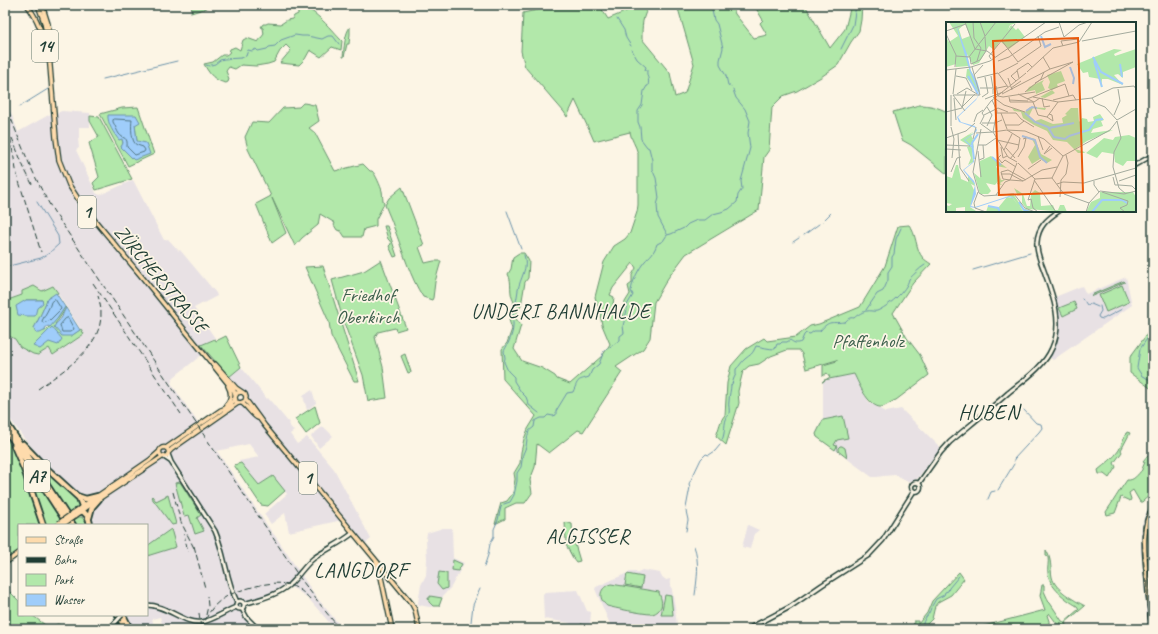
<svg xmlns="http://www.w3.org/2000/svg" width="1158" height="634" viewBox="0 0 1158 634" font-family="Caveat,sans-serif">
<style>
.built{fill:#e8e1e4}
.green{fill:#b2e8aa;stroke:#68926f;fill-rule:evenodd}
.water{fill:#9fcdfa;stroke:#6c93ab}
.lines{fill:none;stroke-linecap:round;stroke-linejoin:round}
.shore{stroke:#527783;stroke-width:1}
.stream{stroke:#6c93ab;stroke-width:1}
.canal{stroke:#9fcdfa;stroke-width:2.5}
.minor-casing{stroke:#1f3d34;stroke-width:6}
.major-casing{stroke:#1f3d34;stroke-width:6}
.highway-casing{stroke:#1f3d34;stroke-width:8}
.minor{stroke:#fcf5e5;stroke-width:3}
.major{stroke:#fedbac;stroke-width:3.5}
.highway{stroke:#fedbac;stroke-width:4.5}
.rail{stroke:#1f3d34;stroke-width:1;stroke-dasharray:6 3;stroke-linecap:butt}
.minor-bridge-casing{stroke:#1f3d34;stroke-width:6;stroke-linecap:butt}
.major-bridge-casing{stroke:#1f3d34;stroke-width:6;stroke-linecap:butt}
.minor-bridge{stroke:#fcf5e5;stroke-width:3}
.major-bridge{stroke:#fedbac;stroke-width:3.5}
.labels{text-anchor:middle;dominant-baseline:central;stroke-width:3.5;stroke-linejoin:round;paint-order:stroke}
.shield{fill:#fcf5e5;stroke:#617469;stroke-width:1}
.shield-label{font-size:18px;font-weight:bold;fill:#1f3d34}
.street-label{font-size:19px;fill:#1f3d34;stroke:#fcf5e5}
.park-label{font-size:19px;fill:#3c5f4c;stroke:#fcf5e5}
.neighbourhood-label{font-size:20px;letter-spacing:1px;fill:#1f3d34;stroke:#fcf5e5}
.quarter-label{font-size:21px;letter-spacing:1px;fill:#1f3d34;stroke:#fcf5e5}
.inset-river{fill:none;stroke:#9fcdfa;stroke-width:2}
.inset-road{fill:none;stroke:#a4ab9e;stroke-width:1}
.view{fill:#e8590c;fill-opacity:0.15;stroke:#e8590c;stroke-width:2}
.inset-edge{fill:none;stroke:#1f3d34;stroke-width:2}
</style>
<rect width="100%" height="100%" fill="#fcf5e5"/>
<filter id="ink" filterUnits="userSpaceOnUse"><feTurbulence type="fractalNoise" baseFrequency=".025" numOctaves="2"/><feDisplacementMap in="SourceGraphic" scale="8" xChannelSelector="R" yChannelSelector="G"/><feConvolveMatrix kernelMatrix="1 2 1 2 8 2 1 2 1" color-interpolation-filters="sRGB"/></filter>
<g filter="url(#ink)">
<path class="built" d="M 5,96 L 18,132 L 54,112 L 59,160 L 75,195 L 204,353 L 174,377 L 171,383 L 200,426 L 240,398 L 342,520 L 289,532 L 285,513 L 271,524 L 264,514 L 287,494 L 273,476 L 259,485 L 239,461 L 259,457 L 249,444 L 217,451 L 271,531 L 276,537 L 302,576 L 318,599 L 343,629 L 335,629 L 308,598 L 296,590 L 288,586 L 281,591 L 244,604 L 242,609 L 243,612 L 258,629 L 164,629 L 160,617 L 152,619 L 155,629 L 134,629 L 127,615 L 147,615 L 147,525 L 94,525 L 93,521 L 95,507 L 87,496 L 75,491 L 47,465 L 23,437 L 5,412 L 5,334 L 15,339 L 33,354 L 37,355 L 49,348 L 53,355 L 84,334 L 53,286 L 42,291 L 39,288 L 5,301 L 5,154 L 9,153 L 5,131 Z
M 62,111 L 90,113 L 90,127 L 79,127 L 79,138 L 78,138 L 79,148 L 76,150 L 96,193 L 100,195 L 133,180 L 164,240 L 168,239 L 179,251 L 180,250 L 216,293 L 217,296 L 194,308 L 215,338 L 201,345 L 76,194 L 66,173 L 60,151 L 56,115 L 59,112 Z
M 1126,277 L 1132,305 L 1053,360 L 1049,357 L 1058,340 L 1059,328 L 1059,316 L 1055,297 L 1082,286 L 1086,294 Z
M 241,367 L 267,399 L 268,398 L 289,423 L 288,424 L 294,431 L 290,434 L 297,444 L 307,437 L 334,469 L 371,539 L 365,544 L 229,377 Z
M 854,374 L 869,402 L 886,412 L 901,409 L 940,447 L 940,449 L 917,479 L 908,482 L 900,477 L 895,475 L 883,476 L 877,477 L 872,477 L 816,436 L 816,433 L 823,418 L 823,380 Z
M 312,390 L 316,403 L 307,410 L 303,396 Z
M 324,427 L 333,436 L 319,448 L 311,436 L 321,428 Z
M 1153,501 L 1153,504 L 1147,515 L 1143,535 L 1143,553 L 1150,629 L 1148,629 L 1141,549 L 1141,535 L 1142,525 L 1145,515 Z
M 748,525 L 759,530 L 754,534 L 750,549 L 742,547 Z
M 443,528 L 452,528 L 453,558 L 464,563 L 451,587 L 443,596 L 440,606 L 429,607 L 419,605 L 418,603 L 421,585 L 426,575 L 427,559 L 426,540 L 427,533 Z
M 642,570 L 660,573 L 661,576 L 666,580 L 670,579 L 675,607 L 677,626 L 659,626 L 652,625 L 651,629 L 612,629 L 595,589 L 596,587 L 632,571 L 638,572 Z
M 578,590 L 587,611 L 591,612 L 590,626 L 581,624 L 579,629 L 569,629 L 570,623 L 544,619 L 543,596 L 543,594 L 545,592 Z"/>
<path class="green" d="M 192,5 L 206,5 L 207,8 L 191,13 Z
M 560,5 L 599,5 L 608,19 L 627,11 L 625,5 L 650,5 C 642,16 642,26 642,39 L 670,73 L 675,97 L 685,93 L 694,64 L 677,5 L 731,5 L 735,14 L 754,38 L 767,35 L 760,23 L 763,20 L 754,5 L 805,5 L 830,48 L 845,29 L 851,5 L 862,5 L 861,20 L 859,31 L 851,42 L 838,65 L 821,77 L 797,91 L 783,96 L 772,107 L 769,150 L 764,157 L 759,210 L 686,254 L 668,278 L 654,302 L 650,338 L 643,349 L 616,367 L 622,372 L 583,432 L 578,430 L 549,453 L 537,444 L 535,467 L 530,480 L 532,493 L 525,503 L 516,503 L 505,508 L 505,519 L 495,524 L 501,503 L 507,501 L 513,493 L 515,479 L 514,473 L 520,463 L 521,452 L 524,439 L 528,429 L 536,416 L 503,379 L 502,349 L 507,343 L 512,329 L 509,320 L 514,302 C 508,292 513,283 508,274 L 511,269 L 513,257 L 519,253 L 524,253 L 529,261 L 528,278 L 525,282 L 521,306 L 517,312 L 516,319 L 521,325 L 514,349 L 522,361 L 542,368 L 555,376 L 557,379 L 570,384 L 603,355 L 610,344 L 602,325 L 600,314 L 595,297 L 604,262 L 614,246 L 625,239 L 630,233 L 637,212 L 638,205 L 638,154 C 636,145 631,140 630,132 L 594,141 L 591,134 L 575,100 L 567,117 L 564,112 L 525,67 L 521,51 L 523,13 ZM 633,263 L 636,268 L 632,275 L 632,283 L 628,286 L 630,294 L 625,302 L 623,316 L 612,312 L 614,297 L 610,295 L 613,288 Z
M 302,7 C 315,9 332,31 342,41 L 341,50 L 332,47 L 321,57 L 310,50 L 305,59 L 299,65 L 280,63 L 291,50 L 286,45 L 280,51 L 274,62 L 268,64 L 256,66 L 241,65 L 235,69 L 229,67 L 226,71 L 229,79 L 228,82 L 226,83 C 215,81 209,74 204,64 L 213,62 L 222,55 L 226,55 L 229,53 L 230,49 L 235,47 L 240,50 L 243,40 L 247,38 L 258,42 L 264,34 L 263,28 L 261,27 L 263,24 L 266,24 L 268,23 L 281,24 L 287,20 L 292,19 L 294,16 L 298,14 L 298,9 Z
M 350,27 L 350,34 L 349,44 L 347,44 L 344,57 L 343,57 C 344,48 345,33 350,27 Z
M 303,103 C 307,103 311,105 315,105 L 319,121 L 309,128 L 315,133 L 335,171 L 363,164 L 370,171 L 372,171 C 375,173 381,187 382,191 C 383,195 382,200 384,204 L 376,219 L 376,226 L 364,229 L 362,237 L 345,237 L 341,231 L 337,230 L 334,225 L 335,223 L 320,214 L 318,225 L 302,238 L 295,246 L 272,198 L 286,233 L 272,243 L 256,204 L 271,196 L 248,149 L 245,137 L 252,122 L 269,123 L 283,108 L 299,107 Z
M 919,105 C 929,105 938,107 947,112 L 947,174 L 911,145 L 902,140 L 893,112 Z
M 138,107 L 154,154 L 128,166 L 100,114 L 122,108 ZM 136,115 L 135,125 L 137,142 L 121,147 L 123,144 L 122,139 Z
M 90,116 L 99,117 L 132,179 L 96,190 L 93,183 L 99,177 L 89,143 L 99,137 L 90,121 Z
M 402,187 L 424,245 L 419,247 L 425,263 L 434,261 L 441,261 L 435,282 L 433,298 L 432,300 L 423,297 C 410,277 403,251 394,228 C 392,221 388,213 385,205 L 389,198 Z
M 909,225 C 917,234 915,249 923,258 C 925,260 928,262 931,264 L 913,283 L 893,313 L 907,338 L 920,355 L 929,375 L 896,400 C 891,401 885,408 879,407 C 867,404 859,384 854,374 L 824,380 L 823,382 L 822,382 L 830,377 L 827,373 L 823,376 L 823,365 L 837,361 L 837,360 L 806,369 L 802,354 L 799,350 L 787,350 L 771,356 L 759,364 L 749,366 L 743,371 L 738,391 L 739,403 L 726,445 L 716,436 C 719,429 720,420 725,415 L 727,383 L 731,366 L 746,349 L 764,338 L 767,341 L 796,337 L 810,326 L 819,324 L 860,307 L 885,266 L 898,226 Z
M 384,226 L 387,226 L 397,256 L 394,257 L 389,246 L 391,244 L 390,241 L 388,239 Z
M 381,260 L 406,328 L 396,331 L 395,328 L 378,332 L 375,337 L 383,367 L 387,398 L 368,401 L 363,375 L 343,320 L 332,280 L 364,271 Z
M 323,266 L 359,381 L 354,381 L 331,336 L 329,322 L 305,267 Z
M 1124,281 L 1125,282 L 1092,296 L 1091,295 Z
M 1122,285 L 1129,302 L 1106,312 L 1099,295 Z
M 34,286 L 42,291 L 53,286 L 58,293 L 47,299 C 46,304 37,323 34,328 L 45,331 L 57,319 L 65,307 L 66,308 C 62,314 60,318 55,324 L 71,336 L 81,329 L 84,334 L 53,355 L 49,348 L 38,355 L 33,354 L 20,347 L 15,339 L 5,334 L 5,301 L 22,295 L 22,291 ZM 26,300 L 42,300 L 42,303 L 37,308 Z
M 1074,302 L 1077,309 L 1063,316 L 1059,308 Z
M 1153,326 L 1153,390 L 1130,373 L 1130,357 Z
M 226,336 L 241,367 L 229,377 L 201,345 L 215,339 L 216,341 Z
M 405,354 L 411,372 L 408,373 L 401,356 Z
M 315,406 L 320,423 L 306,434 L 295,419 Z
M 843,416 L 848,438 L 837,440 L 834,445 L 837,446 L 835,450 L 817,437 L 816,434 L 823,420 Z
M 1127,432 L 1130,433 L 1121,450 L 1122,452 L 1114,463 L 1116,467 L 1109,478 L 1104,474 L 1099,474 L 1098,470 C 1105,464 1114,458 1119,450 C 1122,444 1123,438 1127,432 Z
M 5,435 L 23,470 L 41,525 L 19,525 L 19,551 L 5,561 Z
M 840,446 L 842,446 L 845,448 L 847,458 L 838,451 L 838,448 Z
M 1153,449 L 1153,457 L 1149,461 L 1152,468 L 1150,474 L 1153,476 L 1152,493 L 1142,502 L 1140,502 L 1133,490 L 1129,493 L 1131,499 L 1130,501 L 1121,497 L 1115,513 L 1107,515 L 1106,512 C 1113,502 1119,491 1127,480 C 1134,481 1138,474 1142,470 L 1142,469 L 1145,462 L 1143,461 Z
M 28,452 L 78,499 L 80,506 L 69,514 Z
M 21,458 L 62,520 L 54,525 L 45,525 Z
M 241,463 L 259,485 L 273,476 L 285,491 L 268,506 L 261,505 L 234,465 Z
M 180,482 L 201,515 L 197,518 L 204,531 L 195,534 L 189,515 L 184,516 L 175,483 Z
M 168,495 L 176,524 L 172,525 L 151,497 L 152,496 L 156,501 Z
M 1153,513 L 1153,563 L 1148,538 L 1148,524 Z
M 79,517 L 82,517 L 85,522 L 88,523 L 89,525 L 77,525 L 74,520 Z
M 565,522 L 572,524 L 573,539 L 566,542 Z
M 171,529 L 176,547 L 147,556 L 147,546 Z
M 574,541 L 580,561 L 576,562 L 573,558 L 566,545 Z
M 1046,550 C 1052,560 1050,566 1052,577 C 1055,590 1074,600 1085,606 L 1065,623 L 1068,629 L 1065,629 L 1061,622 L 1060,623 L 1064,629 L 1061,629 L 1049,613 L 1047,615 L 1049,621 L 1049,624 L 1043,625 L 1041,627 L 1041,629 L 978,629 L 984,626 L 1045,610 L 1040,596 L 1042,585 L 1044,585 L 1044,591 L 1048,600 L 1048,601 L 1050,603 L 1062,621 L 1064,622 L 1079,609 L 1077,606 C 1066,600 1049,587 1048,573 C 1047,568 1049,563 1048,557 L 1046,556 Z
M 453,560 L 462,564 L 458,571 L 452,570 Z
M 439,572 L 447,573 L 447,588 L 442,590 L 437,584 Z
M 959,572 L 964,579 L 951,595 L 938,602 L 935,606 L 932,619 L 926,625 L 929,629 L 913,629 L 914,621 L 918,621 L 918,624 L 927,613 L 932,601 Z
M 627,574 L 643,577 L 641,588 L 625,585 Z
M 611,584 L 659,592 C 660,597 663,601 661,607 C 659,611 655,614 651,614 C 643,614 614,608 607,606 C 597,598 600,587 611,584 Z
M 5,587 L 19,601 L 19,615 L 32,615 L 49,628 L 58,624 L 65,629 L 5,629 Z
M 665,595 L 671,596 L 673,615 L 661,615 Z
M 430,596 L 442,598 L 439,606 L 433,606 L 429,602 L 428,598 L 430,598 Z
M 581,624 L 588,626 L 610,629 L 579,629 Z"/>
<path class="water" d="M 108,115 L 136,115 L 140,122 L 135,125 L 137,141 L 146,143 L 150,154 L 134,160 L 121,147 L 123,143 L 122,139 L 119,140 C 114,134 107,123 108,115 Z
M 56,293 L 65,307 L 57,319 L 50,327 L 48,326 L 45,328 L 46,330 L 40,333 L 36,333 L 34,328 C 37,323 46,304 47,299 Z
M 26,300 L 42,300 L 43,303 L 37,308 L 35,316 L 27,316 L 18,315 L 16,306 Z
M 66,308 L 80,330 L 71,336 L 62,336 L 54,327 C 56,322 60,321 62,317 C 63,314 64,311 66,308 Z
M 52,327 L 62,339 L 58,345 L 49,342 L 40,349 L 33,346 Z"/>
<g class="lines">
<path class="shore" d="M 115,119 L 132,120 C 131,125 131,143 137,145 C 139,146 141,146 143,147 L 145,150 L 144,152 L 135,155 L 127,147 C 128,136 124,140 119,134 C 117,131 115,125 113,122 L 113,120 Z
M 55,299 L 60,307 L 61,309 L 49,321 L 43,323 L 42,321 C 45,314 50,308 51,302 Z
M 68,318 L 74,329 L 70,332 L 62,332 L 60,325 L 65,319 Z"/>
<path class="stream" d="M 711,5 L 714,20 L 717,24 L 723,48 L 720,60 L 720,65 L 726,76 L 728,85 L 731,87
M 617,19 L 624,30 L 626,38 L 631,46
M 841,49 L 853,25 L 856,5
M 632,50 L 637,59 L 646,67 L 645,70 L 647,70 C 646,77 650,78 648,86 L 647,86 L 644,91 L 642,105 L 638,111 L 638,122 L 640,127 L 641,139 L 647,147 L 649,148 L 652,160 L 652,169 L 656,178 L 658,191 L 659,198 L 657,205 L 658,217 L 667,234
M 206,65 L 209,66
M 211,65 L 215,64 L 220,60 L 224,59 L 241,58 L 246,56 L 248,50 L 252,51 L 256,49 L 258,51 L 267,49 L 269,47 L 275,46 L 281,40 L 295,35 L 302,36 L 307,36 L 322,39 L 328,36 L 333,36 L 339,44
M 103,79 L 177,61
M 19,107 L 48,89
M 507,211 L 521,249
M 823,221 L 831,213
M 804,235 L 819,224
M 793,242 L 799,238
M 5,267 L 41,258 L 48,254 L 59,244 L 58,236 L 37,202
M 973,270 L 1030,253
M 1082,299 L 1083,300
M 1085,302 L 1087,305 L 1091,304 L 1098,307
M 1100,306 L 1101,311 L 1098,316 L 1099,318 L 1103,319 L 1122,309
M 866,310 L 877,294 L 883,291 L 885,287 L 888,280 L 888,272 L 892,266 L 892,257 L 894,254 L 896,239 L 901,228
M 513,315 C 515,307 517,298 518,290 C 520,278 529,268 524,255
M 513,322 C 514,333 509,342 504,351 L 505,358 L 504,362 L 508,371 L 514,377 L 514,381 L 521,392 L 526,397 L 529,405 L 539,413
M 1153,330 L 1140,349 L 1137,368 L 1142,376 L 1153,381
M 722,440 C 726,432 723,423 728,415 L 729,414 C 730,410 728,405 729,401 C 729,395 731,390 731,385 L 732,384 L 734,378 L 736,374 L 736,369 C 740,366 741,362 745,359 C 751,354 752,355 756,346 C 762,347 769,349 775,349 L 777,344 L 780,344 L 782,342 L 787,342 L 790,340 C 794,343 796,344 801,342 L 804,335 L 806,333 L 810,334 L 814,331 L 820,331 C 830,319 831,324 845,322 C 848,319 849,317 854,318 C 857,315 864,311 867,311 C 870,310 874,312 877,311 C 887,307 907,291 909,279 C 914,275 918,269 925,265
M 1014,461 L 1014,459 L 1039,432 L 1042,428 L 1041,424 L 1036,423 L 1024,410
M 998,490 L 1014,464
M 988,499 L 991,492 L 995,491
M 504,504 L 510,502 L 514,495 L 517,481 L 517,473 L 521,467 L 523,454 L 526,447 L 527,439 L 529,431 L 534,427 L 535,421 L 541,418 L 545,418 L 548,415 L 553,416 L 556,415 L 556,411 L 567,393 L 573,392 C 579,378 577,381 589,377 L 592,370 L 599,364 L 604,351 L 620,340 L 620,336 L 624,333 L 623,326 L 627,310 L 627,305 L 633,295 L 631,291 C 632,283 637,272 642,265 C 648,256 653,256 657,244 L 663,241 L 667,235 L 671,234 L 684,228 L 688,224 L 697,220 L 705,220 L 713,214 L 721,212 L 729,209 L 737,202 L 738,195 L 742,189 L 741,181 L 750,148 L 748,133 L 750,121 L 745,109 L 736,98 L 733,90
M 686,508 L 690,487 L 689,484 L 701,459 L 706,454 L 709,455 L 715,451 L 720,445
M 686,511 L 688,520 L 686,531
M 694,546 C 700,562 697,579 695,595
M 484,567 L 488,555 L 490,544 L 494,536 L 494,529 L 498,520 L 501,507 L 503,505
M 932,606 L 936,599 L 944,595 L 945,592 L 948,591 L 949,588 L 959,576
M 471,622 L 473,605 L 480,589
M 917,629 L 920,625 L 923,624 C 924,617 929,616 931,608"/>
<path class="canal" d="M 1153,521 C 1151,532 1151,541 1153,552"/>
<g class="minor-casing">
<path id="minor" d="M 1135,165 L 1153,155
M 168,454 L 171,462 L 215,531 C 225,554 226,580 237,602
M 164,457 L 170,461
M911.5 487a4.5 4.5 0 1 1 9 0a4.5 4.5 0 1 1-9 0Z
M 919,483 L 941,452 L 950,442 C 969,426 989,410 1008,393 C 1024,380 1044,367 1052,348 C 1064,322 1052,293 1043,268 C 1040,260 1036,251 1037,242 C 1038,227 1047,219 1059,211
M236 605a4 4 0 1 1 8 0a4 4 0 1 1-8 0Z
M 244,604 C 259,599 276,596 289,585 C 298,577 304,566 314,558 C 327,549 341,543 353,533
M 147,605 C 167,605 185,625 202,622 C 211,621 226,611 236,607
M 242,609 L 247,618 L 258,629
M 110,629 L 113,625
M 748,629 L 790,607 L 822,585 L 869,555 L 883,540 L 914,491"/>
</g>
<g class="major-casing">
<path id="major" d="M 27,5 C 39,20 44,37 47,56
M 38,5 L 44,22 L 48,42 L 56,138 L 59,160 L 69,185 L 82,205 L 142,277 L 234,391 L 235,395
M 42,5 L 48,24 L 50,44
M 215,364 L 236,388 L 245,394 L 246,397 L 245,401 L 240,403 L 236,402 L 235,397 L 237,393 L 241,392
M 246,400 L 265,426 L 412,604 L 415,610 L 419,629
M 242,403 C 248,407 252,415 258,418
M 226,405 C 232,399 232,393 228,386
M159.5 452a4.5 4.5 0 1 1 9 0a4.5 4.5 0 1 1-9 0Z
M 166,448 L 221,410 C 227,408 232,404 235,398
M 169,452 L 172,449 L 238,403
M 73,513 L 150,460 L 159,452
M 75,516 L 94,502 L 162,457
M 376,562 L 381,577 L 392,629
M 5,563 L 19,553
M 1153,629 C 1150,613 1148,596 1147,580 C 1145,556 1140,529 1153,507"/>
</g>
<g class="highway-casing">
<path id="highway" d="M 5,421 L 73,525
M 5,428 L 68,525
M 23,444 L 45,467 L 79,498 L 82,506 L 80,512
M 14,446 L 24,469 L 43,525
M 77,496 L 86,499 L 98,496
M 79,510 C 87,512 89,518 90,525
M 89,518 L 92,507 L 99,499
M 118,615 L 125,629
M 123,615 L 130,629"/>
</g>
<use href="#minor" class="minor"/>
<use href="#major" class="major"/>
<use href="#highway" class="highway"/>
<path class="rail" d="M 5,102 C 19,140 33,177 54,212 L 300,578 L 326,612 L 340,629
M 7,120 L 17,175 L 41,252
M 12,138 L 24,168 L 32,184
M 93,283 L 181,414
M 38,389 C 69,366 113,342 98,296
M 173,492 L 181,522 L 195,550
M 184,534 L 188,552
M 194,546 L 205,588
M 199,613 L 201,629
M 206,615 L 208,606 L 207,596
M 203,629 C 208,604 226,594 249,588 C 273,581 293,579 311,600
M 1149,629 L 1143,553 L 1142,534 L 1143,525 L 1146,515 L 1153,503"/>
<g class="minor-bridge-casing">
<path id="minor-bridge" d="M 113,625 L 122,615"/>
</g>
<g class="major-bridge-casing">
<path id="major-bridge" d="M 59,523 L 73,513
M 62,525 L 75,516"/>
</g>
<use href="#minor-bridge" class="minor-bridge"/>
<use href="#major-bridge" class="major-bridge"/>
</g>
</g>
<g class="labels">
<g class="shield">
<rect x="32" y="30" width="26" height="32" rx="3"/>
<rect x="78" y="196" width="18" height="32" rx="3"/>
<rect x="24" y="460" width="26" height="32" rx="3"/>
<rect x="299" y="462" width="18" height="32" rx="3"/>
</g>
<g class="shield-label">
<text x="45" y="46">14</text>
<text x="87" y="212">1</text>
<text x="37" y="476">A7</text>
<text x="308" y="478">1</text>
</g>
<g class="street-label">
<text transform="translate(161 279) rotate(50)">ZÜRCHERSTRASSE</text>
</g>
<g class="park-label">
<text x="368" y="295">Friedhof<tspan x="368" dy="22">Oberkirch</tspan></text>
<text x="868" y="341">Pfaffenholz</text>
</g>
<g class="neighbourhood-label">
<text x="561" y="311">UNDERI BANNHALDE</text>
<text x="588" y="536">ALGISSER</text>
</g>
<g class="quarter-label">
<text x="989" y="412">HUBEN</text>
<text x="361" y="570">LANGDORF</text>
</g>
</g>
<g transform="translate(946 22)">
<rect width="190" height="190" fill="#fcf5e5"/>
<path d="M 3,0 L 74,0 L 64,3 L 62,8 L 65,3 L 70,8 L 72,6 L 79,15 L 63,27 L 54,19 L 48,28 L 43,24 L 33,41 L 27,43 L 21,32 L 23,44 L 10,45 L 10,42 L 0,45 L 0,15 L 3,20 L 12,14 ZM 19,2 L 24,14 L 16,17 L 13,7 ZM 168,27 L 176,28 L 168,32 L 169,34 L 190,27 L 190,45 L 177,50 L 177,56 L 172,52 L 168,53 L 177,63 L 162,57 L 156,57 L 155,66 L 154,57 L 143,55 L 142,50 L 137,51 L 131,42 ZM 21,47 L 24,47 L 29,57 L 33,71 L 20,55 ZM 115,49 L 119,59 L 111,62 L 112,65 L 106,68 L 109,71 L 99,76 L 94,75 L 106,68 L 102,66 L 104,60 L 101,53 ZM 98,58 L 96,61 L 99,68 L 90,72 L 89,68 L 80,70 L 83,65 ZM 84,85 L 100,86 L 99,88 L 87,86 L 83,94 L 89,99 L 95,97 L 107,102 L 117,101 L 116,96 L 121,93 L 119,92 L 125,86 L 132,86 L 133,100 L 136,96 L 141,97 L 142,100 L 148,99 L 147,95 L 154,92 L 158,98 L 155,99 L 157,104 L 147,107 L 145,111 L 167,108 L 141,119 L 129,127 L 139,130 L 141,129 L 138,131 L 132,131 L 121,120 L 107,118 L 101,109 L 88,103 L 77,96 L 75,90 L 68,89 L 66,86 L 79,90 ZM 28,110 L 22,113 L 29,111 L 25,113 L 27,118 L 32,113 L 27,118 L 28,127 L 26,123 L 24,123 L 26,126 L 27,140 L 22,143 L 25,136 L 21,125 L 24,124 L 14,118 L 25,111 ZM 75,113 L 89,117 L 95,132 L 106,138 L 101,141 L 94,137 L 86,142 L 82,135 L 89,123 L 86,117 ZM 183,113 L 190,116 L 190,139 L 181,139 L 177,144 L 169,140 L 168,132 L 156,130 L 151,136 L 140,131 L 158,116 L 167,118 L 169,115 ZM 45,134 L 61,146 L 50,144 L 55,158 L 59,158 L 54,161 L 56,163 L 51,162 L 53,158 L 49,163 L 40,161 L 45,169 L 42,172 L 34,172 L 28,151 L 34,156 L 34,139 ZM 10,143 L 12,143 L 15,157 L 22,160 L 22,154 L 28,160 L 29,164 L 25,162 L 29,170 L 24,185 L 30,189 L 39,190 L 19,190 L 19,185 L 10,186 L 10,190 L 0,190 L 0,183 L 3,184 L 6,182 L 0,181 L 0,154 L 6,156 ZM 68,166 L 77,172 L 81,184 L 84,184 L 85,172 L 89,168 L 94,171 L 95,184 L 107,183 L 109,188 L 112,188 L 114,183 L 118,183 L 121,190 L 81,187 L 76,181 L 76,172 L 71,172 ZM 154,170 L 187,170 L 190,175 L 190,190 L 140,190 L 145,180 L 154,176 ZM 67,172 L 77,186 L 88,190 L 78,189 L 73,184 L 78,190 L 40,190 L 42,184 L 52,186 L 61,175 L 67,176 L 72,183 L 66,175 L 62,174 L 56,176 Z" fill="#b2e8aa" fill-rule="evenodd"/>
<path d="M 9,0 L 21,32 L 25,49 L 31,59 L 34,69 L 33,73 L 30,78 L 12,95 L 15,100 L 29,104 L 31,108 L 30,110 L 19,118 L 26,124 L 27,128 L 28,140 L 18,148 L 28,159 L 29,162 L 30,172 L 25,184 L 29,185 L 60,175 L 63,174 L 66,175 L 69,177 L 79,190 L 69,177 L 63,175 L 29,186 L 24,185 L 29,163 L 17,148 L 27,140 L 27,127 L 18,118 L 28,111 L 30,106 L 13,100 L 11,95 L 31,76 L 33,71 L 24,50 Z" fill="#9fcdfa"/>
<path class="inset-river" d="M 95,14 L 99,25 L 105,22M 147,35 L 155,50 L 177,62M 148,39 L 156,65M 174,42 L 176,55M 124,45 L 128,56 L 127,62M 22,54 L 32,72M 80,89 L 86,85 L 91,86M 79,91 L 89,100 L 102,105 L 108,115 L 119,117 L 123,114M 103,106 L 128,101M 76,114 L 89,118 L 94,135 L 101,141M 123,114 L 143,108 L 150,98 L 157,97M 46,135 L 55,143M 28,137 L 26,121 L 32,112M 73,180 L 78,188 L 84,190M 42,184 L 52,186 L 54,190M 146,190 L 156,178 L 176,178 L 181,181"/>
<path class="inset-road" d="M 19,0 L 29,27 L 41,29 L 49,35M 27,0 L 28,16 L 35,26 L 31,39M 34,0 L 39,14M 113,0 L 118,15 L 133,3 L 142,0M 0,9 L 20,2M 0,12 L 10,33 L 9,45M 56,19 L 72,40M 136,19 L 190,9M 117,24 L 115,19 L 132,17M 10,34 L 23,35M 23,35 L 50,0M 24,35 L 25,42 L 34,38 L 40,29 L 39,15M 97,35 L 104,47M 45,37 L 43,34 L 69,2M 52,39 L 63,35 L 99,10 L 113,5M 72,40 L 95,24 L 92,14M 26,45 L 34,73M 0,48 L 25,45 L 44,39 L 100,0M 81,50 L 107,26 L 133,20 L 146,0M 52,51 L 62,65M 53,51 L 72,41M 28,53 L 37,43M 10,54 L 20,56 L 26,68M 31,56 L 52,51M 62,56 L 66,68M 73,56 L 71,48 L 82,41 L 86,45M 70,59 L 65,54 L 71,49M 50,64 L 52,74 L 57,75 L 89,70M 34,66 L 47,66 L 45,54M 65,66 L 75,59M 79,70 L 95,57 L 98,50M 7,72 L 10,47M 11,72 L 21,66 L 31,72M 47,72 L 47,67 L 61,64M 56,72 L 104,47 L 127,40 L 89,61M 72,72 L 88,80 L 94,76M 5,73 L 5,104M 7,73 L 34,73M 7,73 L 19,89M 36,75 L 42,71 L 39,55M 47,75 L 58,83 L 79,90M 63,75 L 64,80 L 87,80M 87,75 L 112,80 L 146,76 L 149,81 L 159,85 L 171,98 L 190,87M 8,76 L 10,98M 96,76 L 98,85 L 104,84M 146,76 L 167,66 L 188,64 L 190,67M 39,77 L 57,70M 81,77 L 119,62 L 123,74 L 127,73 L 130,78M 46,78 L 51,89 L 47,110 L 61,108M 63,78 L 82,79M 107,78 L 123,74M 87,80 L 92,93 L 101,95 L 112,80M 16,85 L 29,72M 16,86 L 20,69M 0,90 L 16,86M 50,91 L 70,91 L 75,97 L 88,105M 55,91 L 61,107M 38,93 L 52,86 L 62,90M 168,93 L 174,79 L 172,67M 101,95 L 107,99 L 106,93 L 103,92M 171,99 L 175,116 L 168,130 L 167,145 L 173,166 L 180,172M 28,100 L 31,92 L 37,88M 36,101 L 49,101 L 56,98M 34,102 L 38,94 L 36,91 L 45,79 L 80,51M 35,102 L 46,110M 59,103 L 73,103 L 78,99M 41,104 L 46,93 L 41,85M 5,105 L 8,117 L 6,136M 35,107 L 27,150 L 33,171 L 38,174 L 68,172 L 79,186 L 89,190M 61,108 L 79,109 L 98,117 L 117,134 L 164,108 L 171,99M 61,108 L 74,116 L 72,127 L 64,137M 47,110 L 62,135 L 71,140M 30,111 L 47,110M 12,112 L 14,146 L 23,159M 92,114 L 97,128M 0,116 L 20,109 L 29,101M 27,117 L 30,105M 51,118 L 73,123M 0,123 L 24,124M 32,123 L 40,123 L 50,116M 104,124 L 98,132 L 106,126M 55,125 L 57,136 L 61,134M 60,126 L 69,136M 0,127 L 15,128M 58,128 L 66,112M 32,129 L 35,155M 55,133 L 52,136 L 56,141 L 59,138M 72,135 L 78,125 L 80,116 L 77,117M 33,138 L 38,136 L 37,123M 59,138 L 70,145M 72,141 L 89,157 L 106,156 L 118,172 L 143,181M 82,147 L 95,138M 5,150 L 11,136 L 15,135M 55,152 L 64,152 L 77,159M 167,155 L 169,163 L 173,163M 106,156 L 117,134M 89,157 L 82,178 L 85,177 L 87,186 L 92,190M 64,158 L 77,159 L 96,148 L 111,145M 64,158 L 57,157 L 55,150 L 62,148 L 80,158M 88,158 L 110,190M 148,159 L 148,163 L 153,170M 173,159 L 190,153M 111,162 L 117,160 L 138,161 L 190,146M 173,163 L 186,164 L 190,168M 32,170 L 28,181 L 29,186 L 40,190M 156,170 L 182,179 L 181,183 L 174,186 L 179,190M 50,173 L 59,160 L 64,158 L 71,141M 114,175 L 115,158 L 120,152 L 122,141 L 120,133M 140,190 L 143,181 L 154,169 L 178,172 L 190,169"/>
<path class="view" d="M 132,16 L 137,170 L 53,173 L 47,19 Z"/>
<rect width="190" height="190" class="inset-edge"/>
</g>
<rect width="1158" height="634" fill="none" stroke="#fcf5e5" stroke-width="20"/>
<rect x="10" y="10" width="1138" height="614" fill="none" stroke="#1f3d34" stroke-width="1.5" filter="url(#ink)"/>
<rect x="18" y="524" width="130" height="92" fill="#fcf5e5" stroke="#a4ab9e"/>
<rect x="26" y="537" width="20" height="6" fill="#fedbac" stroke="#a4ab9e"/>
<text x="54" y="544" font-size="12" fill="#1f3d34">Straße</text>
<rect x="26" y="557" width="20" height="6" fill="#1f3d34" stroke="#a4ab9e"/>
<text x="54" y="564" font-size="12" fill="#1f3d34">Bahn</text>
<rect x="26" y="574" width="20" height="12" fill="#b2e8aa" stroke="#a4ab9e"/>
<text x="54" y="584" font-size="12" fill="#1f3d34">Park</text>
<rect x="26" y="594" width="20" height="12" fill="#9fcdfa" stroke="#a4ab9e"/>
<text x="54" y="604" font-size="12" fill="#1f3d34">Wasser</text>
</svg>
